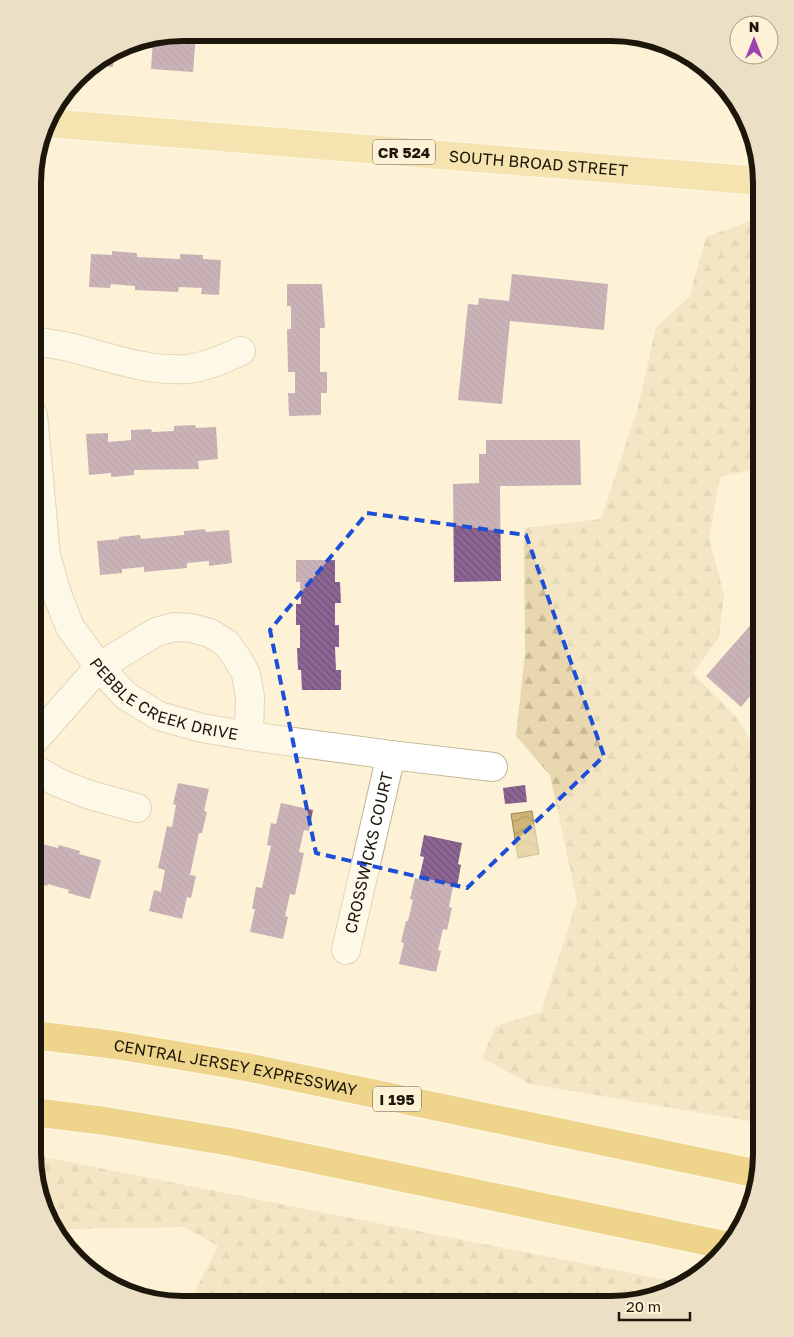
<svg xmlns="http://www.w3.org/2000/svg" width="794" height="1337" viewBox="0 0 794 1337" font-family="'Golos Text',sans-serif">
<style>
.forest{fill:url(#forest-firs)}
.water{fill:url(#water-waves);stroke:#998657}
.building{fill:url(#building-back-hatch)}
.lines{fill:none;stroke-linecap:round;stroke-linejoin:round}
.minor-casing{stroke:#c1b391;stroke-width:30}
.major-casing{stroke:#fff;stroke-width:30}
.highway-casing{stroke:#fff;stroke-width:30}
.minor{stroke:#fff;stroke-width:28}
.major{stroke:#ebd083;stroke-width:28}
.highway{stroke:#ddb131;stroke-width:28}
.marked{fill:none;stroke:#1d4ed8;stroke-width:4;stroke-dasharray:10 6;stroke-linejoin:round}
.labels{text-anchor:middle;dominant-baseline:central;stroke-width:4.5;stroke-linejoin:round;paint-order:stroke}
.shield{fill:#fdf2d5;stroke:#605947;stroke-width:1}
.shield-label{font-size:15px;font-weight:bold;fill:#1c170a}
.street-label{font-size:16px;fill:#1c170a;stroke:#fdf2d5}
.rim{fill:none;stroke:#1c170a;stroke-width:6}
</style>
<defs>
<pattern id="forest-firs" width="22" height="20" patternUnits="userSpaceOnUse" patternTransform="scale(1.25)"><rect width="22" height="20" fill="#e8d7af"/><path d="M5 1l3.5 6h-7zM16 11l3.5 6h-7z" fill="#c6b895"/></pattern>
<pattern id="water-waves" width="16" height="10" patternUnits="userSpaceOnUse" patternTransform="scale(1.25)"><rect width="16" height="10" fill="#cfb678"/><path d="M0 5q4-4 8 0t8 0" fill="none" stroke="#b19c66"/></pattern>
<pattern id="building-back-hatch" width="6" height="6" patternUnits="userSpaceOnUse" patternTransform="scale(1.25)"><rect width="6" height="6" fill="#8c6594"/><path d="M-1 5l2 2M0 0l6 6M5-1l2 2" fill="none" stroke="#725277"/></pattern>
</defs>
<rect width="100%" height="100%" fill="#fdf2d5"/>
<path class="forest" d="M 750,221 L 761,222 L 761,457 L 756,469 L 720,477 L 709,538 L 724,595 L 719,638 L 693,673 L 735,716 L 761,757 L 761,1123 L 530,1084 L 482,1058 L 496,1026 L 541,1012 L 577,901 L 550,775 L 516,736 L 525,654 L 524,528 L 601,519 L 638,407 L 656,327 L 689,297 L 706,237 Z
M 33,1155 L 681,1283 L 668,1293 L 611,1304 L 189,1303 L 218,1246 L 184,1227 L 70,1229 L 61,1233 L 44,1211 Z"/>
<path class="water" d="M 532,811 L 539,854 L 518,858 L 511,814 Z"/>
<path class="building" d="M 184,32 L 196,33 L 193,72 L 151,69 L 153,39 Z
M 114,51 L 113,67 L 92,65 Z
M 112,251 L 137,253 L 137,257 L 157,258 L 180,259 L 180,254 L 203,255 L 203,259 L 221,260 L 219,295 L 201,294 L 202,288 L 179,287 L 178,292 L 135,290 L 135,286 L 111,284 L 110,288 L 89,287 L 91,254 L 112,255 Z
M 512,274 L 608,284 L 604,330 L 510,321 L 502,404 L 458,400 L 468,304 L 478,305 L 479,298 L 509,301 Z
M 287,284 L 322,284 L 325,328 L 320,328 L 320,372 L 327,372 L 327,393 L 321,393 L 321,415 L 289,416 L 288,393 L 295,393 L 295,372 L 288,372 L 287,329 L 291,329 L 291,306 L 287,306 Z
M 195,425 L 196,428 L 216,427 L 218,459 L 198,461 L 199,469 L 134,470 L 134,475 L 111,477 L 111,473 L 89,475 L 86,434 L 108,433 L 108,442 L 131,440 L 131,430 L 151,429 L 152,432 L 174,431 L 174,426 Z
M 486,440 L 580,440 L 581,485 L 500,486 L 501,581 L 454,582 L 453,484 L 479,483 L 479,454 L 486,454 Z
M 205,529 L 206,532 L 229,530 L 232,563 L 209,566 L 209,561 L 187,563 L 187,568 L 144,572 L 144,567 L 122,569 L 122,573 L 100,575 L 97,541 L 119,539 L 119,537 L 140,535 L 141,539 L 184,535 L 184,531 Z
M 296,560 L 335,560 L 335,582 L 340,582 L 341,603 L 335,603 L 335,625 L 339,625 L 339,647 L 335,647 L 336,670 L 341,670 L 341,690 L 302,690 L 301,670 L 298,670 L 297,648 L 300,648 L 300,625 L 296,625 L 296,604 L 301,604 L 300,582 L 296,582 Z
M 761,613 L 761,683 L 741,707 L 706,676 Z
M 178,783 L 209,789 L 204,811 L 207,812 L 202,833 L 199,833 L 190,875 L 196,876 L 191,898 L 187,897 L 182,919 L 149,911 L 154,890 L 161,892 L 165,870 L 158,868 L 167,826 L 172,827 L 176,805 L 173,804 Z
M 525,785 L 527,802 L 505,804 L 503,788 Z
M 281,803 L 313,810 L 309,831 L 304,830 L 299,852 L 304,853 L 295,895 L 290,894 L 285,916 L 288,917 L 283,939 L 250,932 L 255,909 L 252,909 L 256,887 L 262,888 L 271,846 L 267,845 L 271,823 L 276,824 Z
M 424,835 L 462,843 L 458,864 L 461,865 L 457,887 L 453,886 L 449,907 L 452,908 L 447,930 L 443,929 L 438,950 L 441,951 L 436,972 L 399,964 L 404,943 L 401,942 L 406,921 L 408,921 L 413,900 L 410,899 L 415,878 L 419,879 L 424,857 L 420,856 Z
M 33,837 L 39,839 L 38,843 L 58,848 L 59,845 L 80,851 L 79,854 L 101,860 L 90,899 L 68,893 L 69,890 L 48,884 L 47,886 L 33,882 Z"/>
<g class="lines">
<g class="minor-casing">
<g id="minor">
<path d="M 34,341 C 44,343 54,344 64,346 C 105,355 144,372 187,369 C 206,367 224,359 241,351"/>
<path id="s1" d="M 33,415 L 46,555 L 57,594 L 70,627 L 99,667 L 126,696 L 159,716 L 202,728 L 249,736 L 391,755 L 493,767"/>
<path d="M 33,742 L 99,667 L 156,632 L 174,627 L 191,628 L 210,633 L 226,643 L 237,658 L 246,674 L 250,697 L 249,736"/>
<path d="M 33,768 L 59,783 L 90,795 L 137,808"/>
<path id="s2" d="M 346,950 L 391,755"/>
</g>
</g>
<g class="major-casing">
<g id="major">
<path id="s3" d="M 46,123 L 761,181"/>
</g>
</g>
<g class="highway-casing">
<g id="highway">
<path id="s4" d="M 33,1035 L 116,1045 L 246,1067 L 759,1174"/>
<path d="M 33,1112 L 105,1121 L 231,1142 L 729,1246"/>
</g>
</g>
<use href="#minor" class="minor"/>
<use href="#major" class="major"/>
<use href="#highway" class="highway"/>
</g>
<path d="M0 0H794V1337H0ZM 367,513 L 526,535 L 604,756 L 467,888 L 316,853 L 270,630 Z" fill="#fdf2d5" fill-opacity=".55" fill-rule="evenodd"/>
<path class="marked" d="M 367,513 L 526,535 L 604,756 L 467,888 L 316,853 L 270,630 Z"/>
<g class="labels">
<g class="shield">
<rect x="373" y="139.5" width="62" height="25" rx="4"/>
<rect x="373" y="1086.5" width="48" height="25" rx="4"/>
</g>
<g class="shield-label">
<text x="404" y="152">CR 524</text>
<text x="397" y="1099">I 195</text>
</g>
<g class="street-label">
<text stroke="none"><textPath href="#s3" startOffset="494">SOUTH BROAD STREET</textPath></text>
<text stroke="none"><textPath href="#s1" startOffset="341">PEBBLE CREEK DRIVE</textPath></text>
<text stroke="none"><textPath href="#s2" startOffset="100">CROSSWICKS COURT</textPath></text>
<text stroke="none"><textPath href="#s4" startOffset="205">CENTRAL JERSEY EXPRESSWAY</textPath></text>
</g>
</g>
<path d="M0 0H794V1337H0ZM183 41H611A142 142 0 0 1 753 183V1154A142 142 0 0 1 611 1296H183A142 142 0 0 1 41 1154V183A142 142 0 0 1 183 41Z" fill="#ebe0c5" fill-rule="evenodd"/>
<path class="rim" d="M183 41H611A142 142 0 0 1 753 183V1154A142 142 0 0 1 611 1296H183A142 142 0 0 1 41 1154V183A142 142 0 0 1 183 41Z"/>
<g transform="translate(754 40)"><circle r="24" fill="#fdf2d5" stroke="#a39a84"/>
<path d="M0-4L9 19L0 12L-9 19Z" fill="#9c43ae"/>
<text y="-8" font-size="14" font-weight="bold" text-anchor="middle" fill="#1c170a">N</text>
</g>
<path d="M619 1312v8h71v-8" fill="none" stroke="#1c170a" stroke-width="2.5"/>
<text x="626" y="1312" font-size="15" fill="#1c170a" stroke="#fdf2d5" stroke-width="4" paint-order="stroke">20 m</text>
</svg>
